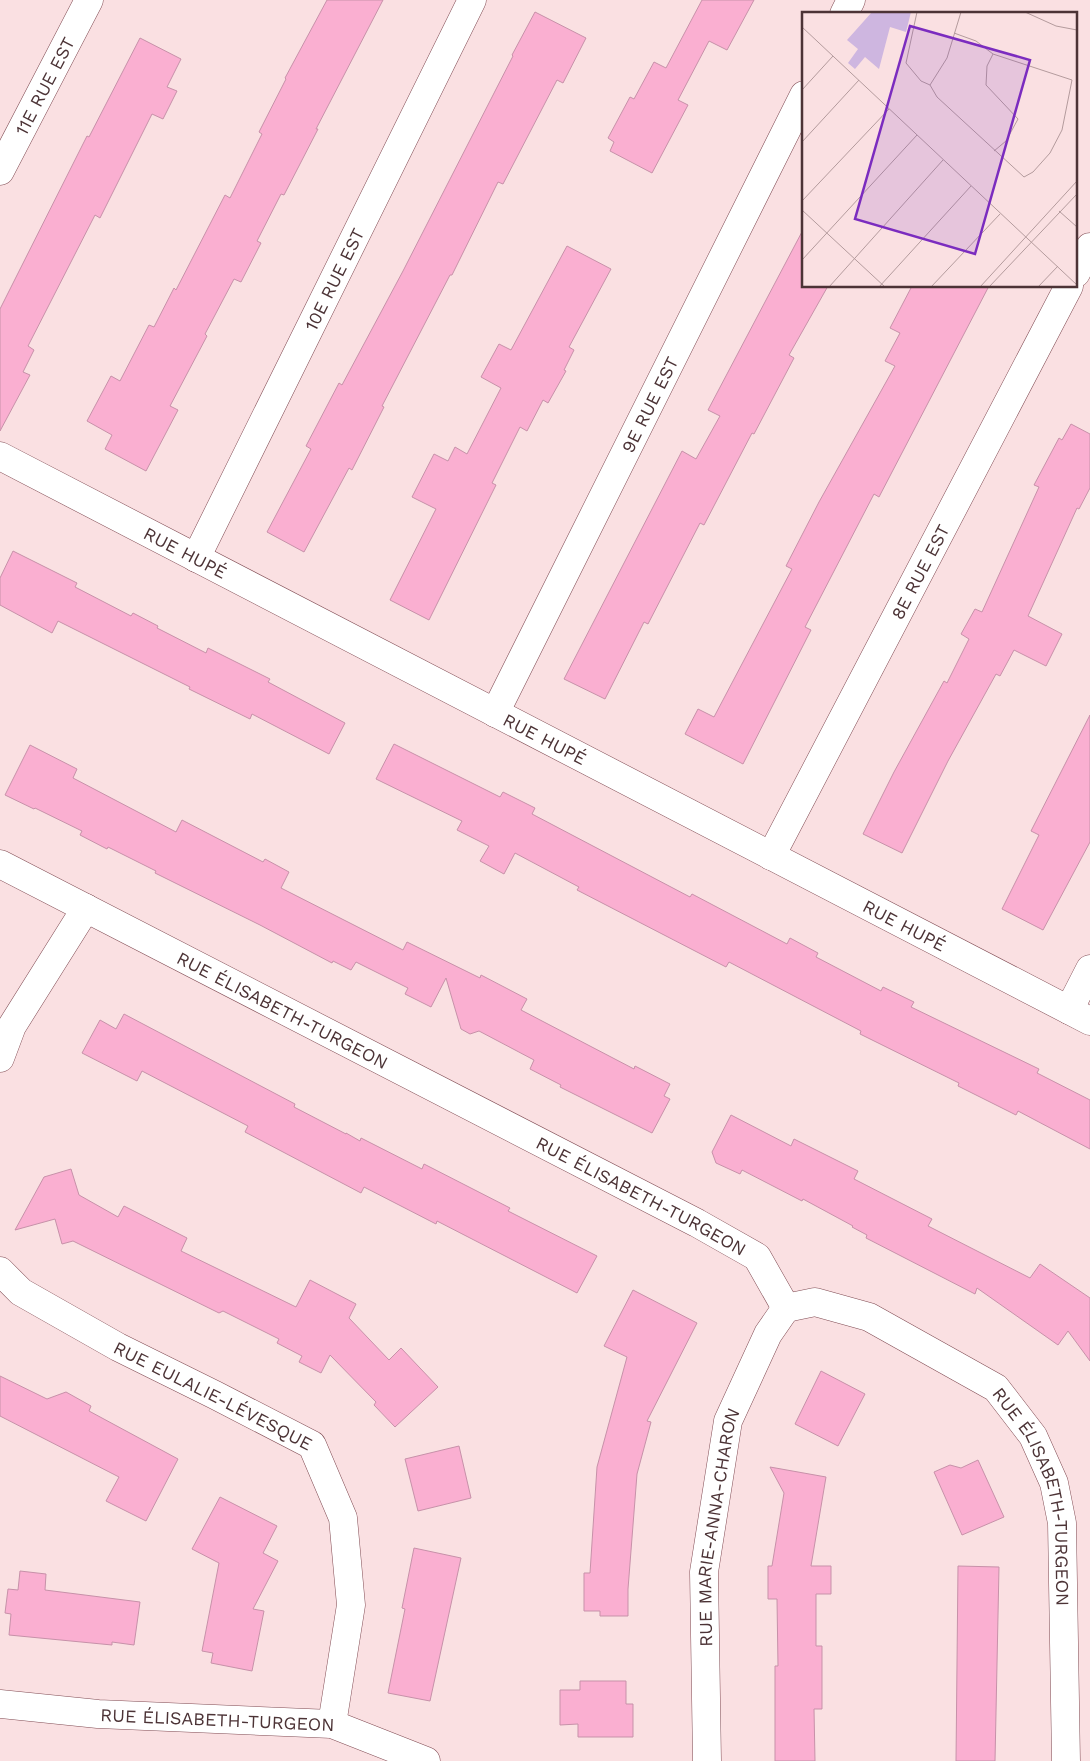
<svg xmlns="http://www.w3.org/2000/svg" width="1090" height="1761" viewBox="0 0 1090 1761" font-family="'Work Sans',sans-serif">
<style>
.building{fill:#faafd1;stroke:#c791a9}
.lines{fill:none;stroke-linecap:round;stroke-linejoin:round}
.minor-casing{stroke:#814c54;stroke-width:29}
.minor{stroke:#fff;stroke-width:28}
.labels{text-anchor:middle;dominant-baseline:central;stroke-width:4;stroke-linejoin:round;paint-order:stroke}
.street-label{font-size:18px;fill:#4c3336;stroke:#fae0e2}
.inset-road{fill:none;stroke:#b49b9d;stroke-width:1}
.view{fill:#7b2cbf;fill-opacity:0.15;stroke:#7b2cbf;stroke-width:2.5}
.inset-edge{fill:none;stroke:#4c3336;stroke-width:2.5}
</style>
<rect width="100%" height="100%" fill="#fae0e2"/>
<path class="building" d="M 327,0 L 383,0 L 316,129 L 318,129 L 300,164 L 284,195 L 281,194 L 257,241 L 261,243 L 241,282 L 234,279 L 205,334 L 207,336 L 170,406 L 178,410 L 146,471 L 105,449 L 112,435 L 87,421 L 111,376 L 120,381 L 149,325 L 154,327 L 174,288 L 176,290 L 225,195 L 230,198 L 262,134 L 259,132 L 286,79 L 285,78 Z
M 702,0 L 754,0 L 727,50 L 709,41 L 678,100 L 688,105 L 652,173 L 610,151 L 614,142 L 608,138 L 630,97 L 634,99 L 654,62 L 666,68 Z
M 535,12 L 586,38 L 563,83 L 557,80 L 503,184 L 498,182 L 452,275 L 450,275 L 382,406 L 384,407 L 352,470 L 349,468 L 304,552 L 267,532 L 311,449 L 306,446 L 339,383 L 342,385 L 403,271 L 513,56 L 512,55 Z
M 140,38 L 181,59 L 167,87 L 177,91 L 163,119 L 152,114 L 100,218 L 95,215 L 28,346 L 34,350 L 23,372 L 30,375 L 0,431 L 0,309 L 87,136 L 89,137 Z
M 804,228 L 804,286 L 828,286 L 789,355 L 794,358 L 754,434 L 752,433 L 704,525 L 700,523 L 648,624 L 644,622 L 605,699 L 564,679 L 682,451 L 696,459 L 720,416 L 708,410 Z
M 567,246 L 611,269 L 569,347 L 574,350 L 564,370 L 566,371 L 548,403 L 543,400 L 527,431 L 520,427 L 492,483 L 496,485 L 429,620 L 390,600 L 436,509 L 412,497 L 434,454 L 448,461 L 455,447 L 467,454 L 501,388 L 481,377 L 499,344 L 511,350 Z
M 912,286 L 989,286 L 879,497 L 874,494 L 805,627 L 811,630 L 743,764 L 685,734 L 698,709 L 714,717 L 792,569 L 786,566 L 819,502 L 895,366 L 885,361 L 900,333 L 890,328 Z
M 1071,424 L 1090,434 L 1090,488 L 1079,509 L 1077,508 L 1028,616 L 1062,634 L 1046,666 L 1014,650 L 1000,676 L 996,674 L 948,761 L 902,853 L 863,834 L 894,772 L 944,681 L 947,683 L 969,639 L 961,634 L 975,609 L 982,612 L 1039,487 L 1034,485 L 1059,438 L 1062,440 Z
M 13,551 L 77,583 L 75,587 L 131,616 L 133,613 L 158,626 L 157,628 L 206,653 L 208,648 L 270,679 L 268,682 L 345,723 L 329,754 L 252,714 L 250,719 L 189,689 L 190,687 L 58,621 L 52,633 L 0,605 L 0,578 Z
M 1090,715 L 1090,842 L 1043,930 L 1002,909 L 1039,835 L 1031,831 Z
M 394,744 L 500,797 L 503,792 L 535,808 L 532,814 L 690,897 L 692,894 L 787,944 L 790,938 L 818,953 L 816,957 L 881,991 L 883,987 L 914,1002 L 911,1007 L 1039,1069 L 1037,1073 L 1090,1100 L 1090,1149 L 1018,1111 L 1016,1115 L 958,1086 L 959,1083 L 860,1034 L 861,1031 L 729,962 L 726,967 L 577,890 L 579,887 L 515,853 L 504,874 L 480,861 L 489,846 L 457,830 L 462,821 L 376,779 Z
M 30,745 L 77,769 L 73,778 L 176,832 L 182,820 L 263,862 L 265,859 L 289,872 L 281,888 L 403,950 L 407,942 L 480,978 L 481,975 L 527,999 L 521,1010 L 634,1069 L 635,1066 L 670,1084 L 664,1096 L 670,1099 L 652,1133 L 560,1087 L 561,1085 L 530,1069 L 534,1060 L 479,1031 L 470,1034 L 461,1029 L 446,978 L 431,1007 L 405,994 L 408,988 L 356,962 L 351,970 L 333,961 L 332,963 L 260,925 L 155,873 L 156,871 L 108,847 L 107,849 L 80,835 L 82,831 L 35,808 L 34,809 L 5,795 Z
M 124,1014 L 295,1104 L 294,1107 L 346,1134 L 346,1133 L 360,1141 L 361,1138 L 422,1169 L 424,1164 L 510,1208 L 508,1211 L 597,1256 L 577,1293 L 437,1221 L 436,1224 L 364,1187 L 361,1193 L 245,1132 L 248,1126 L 142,1071 L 137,1081 L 82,1053 L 100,1020 L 116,1029 Z
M 731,1115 L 791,1146 L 794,1139 L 858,1171 L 854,1179 L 932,1219 L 928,1226 L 1030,1278 L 1040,1264 L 1090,1298 L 1090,1361 L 1068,1331 L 1058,1345 L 977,1288 L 975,1294 L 866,1238 L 867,1235 L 852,1227 L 853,1226 L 803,1199 L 802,1201 L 742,1170 L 740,1174 L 716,1163 L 712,1152 Z
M 71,1169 L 79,1195 L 118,1217 L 124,1206 L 187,1238 L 181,1251 L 296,1307 L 310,1280 L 356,1304 L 349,1318 L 389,1360 L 401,1348 L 438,1387 L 395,1427 L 374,1405 L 376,1402 L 330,1355 L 321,1373 L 299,1362 L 302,1356 L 277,1343 L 279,1339 L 223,1311 L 219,1313 L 73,1241 L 62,1244 L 55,1219 L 15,1230 L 44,1177 Z
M 633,1290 L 697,1323 L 647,1421 L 651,1422 L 637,1474 L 628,1589 L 628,1616 L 600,1616 L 600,1611 L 584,1611 L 584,1573 L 590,1573 L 597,1467 L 627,1357 L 604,1346 Z
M 821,1371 L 865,1394 L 838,1446 L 795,1424 Z
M 0,1376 L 47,1399 L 66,1392 L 91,1406 L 89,1411 L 178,1459 L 146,1521 L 106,1501 L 119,1477 L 0,1416 Z
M 459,1446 L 471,1498 L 418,1511 L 405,1459 Z
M 978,1460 L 1004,1517 L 962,1535 L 934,1472 L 950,1465 L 961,1468 Z
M 770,1467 L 826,1477 L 811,1566 L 831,1566 L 831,1594 L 816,1594 L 816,1646 L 822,1646 L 822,1709 L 814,1709 L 815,1761 L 775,1761 L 775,1666 L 778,1666 L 777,1599 L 768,1599 L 768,1566 L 772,1566 L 784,1493 Z
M 220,1497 L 277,1526 L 263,1553 L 278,1561 L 253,1609 L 264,1611 L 252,1671 L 211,1663 L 213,1653 L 202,1651 L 219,1563 L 192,1549 Z
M 414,1548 L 461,1558 L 430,1701 L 388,1693 L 405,1609 L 402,1608 Z
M 958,1566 L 999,1567 L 995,1761 L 956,1761 Z
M 20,1571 L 46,1574 L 45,1590 L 140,1602 L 134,1645 L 112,1642 L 112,1645 L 9,1635 L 11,1614 L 5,1613 L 8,1589 L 18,1590 Z
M 580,1681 L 626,1681 L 626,1704 L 633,1704 L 633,1737 L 578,1737 L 578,1724 L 560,1725 L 560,1690 L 580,1690 Z"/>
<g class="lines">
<g class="minor-casing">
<g id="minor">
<path d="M 844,14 L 851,0"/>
<path id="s1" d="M 0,171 L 89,0"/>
<path d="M 1076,273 L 1090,247"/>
<path id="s2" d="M 0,456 L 1090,1021"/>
<path id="s3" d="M 196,558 L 472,0"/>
<path id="s4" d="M 495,713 L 804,95"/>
<path id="s5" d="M 771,856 L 1069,286"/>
<path id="s6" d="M 0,864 L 697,1223 L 757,1257 L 786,1308"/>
<path d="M 1069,1010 L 1090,969"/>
<path d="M 0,1058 L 12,1026 L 86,908"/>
<path id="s7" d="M 0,1271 L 21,1292 L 118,1347 L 215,1395 L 312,1445 L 343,1518 L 351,1605 L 332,1724"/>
<path id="s8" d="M 786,1308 L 815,1302 L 869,1317 L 996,1388 L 1033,1436 L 1054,1483 L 1062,1523 L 1066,1761"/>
<path id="s9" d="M 0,1704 L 98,1714 L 332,1724 L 426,1761"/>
<path id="s10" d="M 707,1761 L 704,1572 L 728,1421 L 768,1334 L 786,1308"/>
</g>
</g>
<use href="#minor" class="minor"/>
</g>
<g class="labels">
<g class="street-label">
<text stroke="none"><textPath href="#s1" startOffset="96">11E RUE EST</textPath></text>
<text stroke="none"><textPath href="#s3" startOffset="311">10E RUE EST</textPath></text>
<text stroke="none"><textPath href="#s4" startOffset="345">9E RUE EST</textPath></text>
<text stroke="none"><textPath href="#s2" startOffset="209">RUE HUPÉ</textPath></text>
<text stroke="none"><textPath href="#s5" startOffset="321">8E RUE EST</textPath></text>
<text stroke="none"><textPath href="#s2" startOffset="614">RUE HUPÉ</textPath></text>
<text stroke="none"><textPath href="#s2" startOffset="1019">RUE HUPÉ</textPath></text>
<text stroke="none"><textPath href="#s6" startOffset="318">RUE ÉLISABETH-TURGEON</textPath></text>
<text stroke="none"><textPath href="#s6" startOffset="722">RUE ÉLISABETH-TURGEON</textPath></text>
<text stroke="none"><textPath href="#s7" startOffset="248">RUE EULALIE-LÉVESQUE</textPath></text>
<text stroke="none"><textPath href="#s8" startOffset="350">RUE ÉLISABETH-TURGEON</textPath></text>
<text stroke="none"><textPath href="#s10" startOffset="235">RUE MARIE-ANNA-CHARON</textPath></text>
<text stroke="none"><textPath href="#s9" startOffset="218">RUE ÉLISABETH-TURGEON</textPath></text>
</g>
</g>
<g transform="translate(802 12)">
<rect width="275" height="275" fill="#fae0e2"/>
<path d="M 70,0 L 109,0 L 104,20 L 88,15 L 77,57 L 63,45 L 53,57 L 46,51 L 56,37 L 45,28 Z" fill="#ceb6e0"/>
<path class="inset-road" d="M 115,0 L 104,51 L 119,69 L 128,73M 223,0 L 254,14 L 275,18M 0,15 L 275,273M 191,42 L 185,54 L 184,73 L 216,107 L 204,129 L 192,139M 128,73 L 135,85 L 222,165 L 231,160 L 248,141 L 260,118 L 270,68 L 191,42 L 174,29 L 152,21M 128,73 L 145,46 L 159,0M 0,78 L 31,44M 0,130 L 57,68M 0,189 L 87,97M 0,198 L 83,275M 257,199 L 275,215M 0,248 L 115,123M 27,275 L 141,148M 77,275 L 169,174M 129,275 L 198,202M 178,275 L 275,169M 187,275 L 275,182M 236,275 L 256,254"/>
<path class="view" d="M 108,14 L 228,48 L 173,242 L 53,207 Z"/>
<rect width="275" height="275" class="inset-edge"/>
</g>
</svg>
